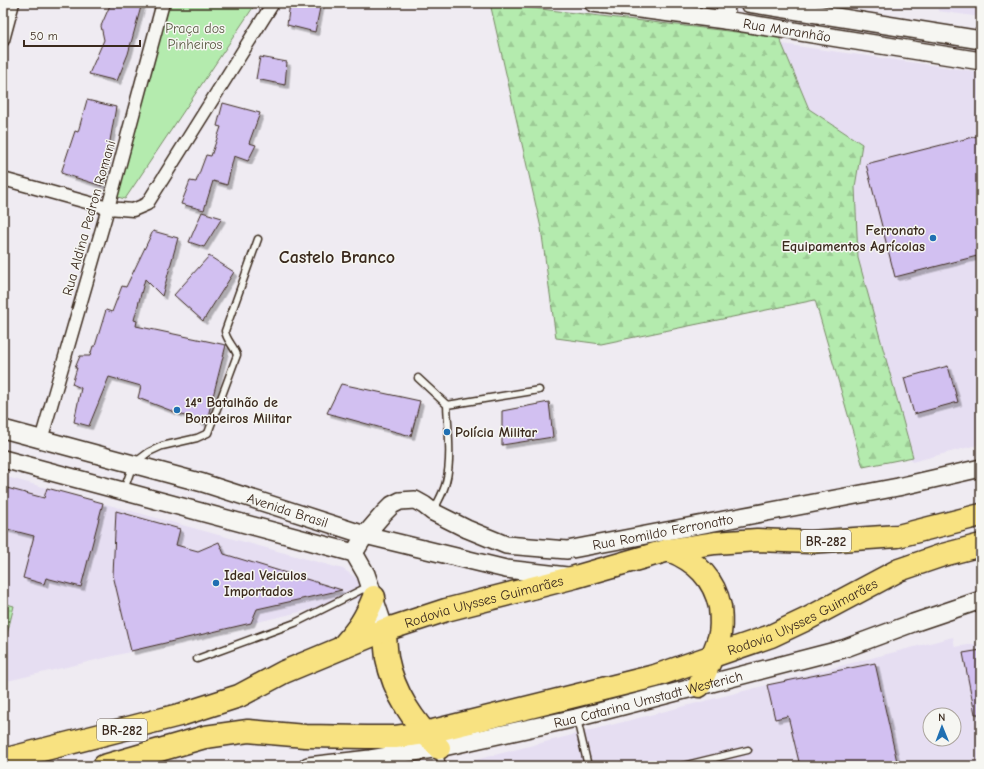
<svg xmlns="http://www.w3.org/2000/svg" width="984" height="769" viewBox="0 0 984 769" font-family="'Comic Neue',sans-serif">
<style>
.built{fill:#e6def2;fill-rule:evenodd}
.grass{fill:url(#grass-dots);stroke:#788a66}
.forest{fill:url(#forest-firs);stroke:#788a66}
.park{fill:#b4ebae;stroke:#788a66}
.building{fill:#d2c0f1;stroke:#3b2a1e;filter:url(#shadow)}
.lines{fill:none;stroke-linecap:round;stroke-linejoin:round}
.lane-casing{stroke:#3b2a1e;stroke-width:9}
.street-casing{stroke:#3b2a1e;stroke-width:15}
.secondary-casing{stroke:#3b2a1e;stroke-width:20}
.highway-casing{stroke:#3b2a1e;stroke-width:25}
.lane{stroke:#f6f6f2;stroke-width:6}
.street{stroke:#f6f6f2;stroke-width:12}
.secondary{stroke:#f6f6f2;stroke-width:17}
.highway{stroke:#f8e281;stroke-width:22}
.poi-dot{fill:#1f6fb2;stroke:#f6f6f2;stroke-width:1.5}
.labels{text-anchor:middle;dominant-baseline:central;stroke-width:3;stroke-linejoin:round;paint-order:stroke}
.shield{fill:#f6f6f2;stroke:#73675e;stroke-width:1}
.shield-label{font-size:13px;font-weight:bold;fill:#3b2a1e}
.park-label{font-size:14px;fill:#595a42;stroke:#f6f6f2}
.street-label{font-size:14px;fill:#3b2a1e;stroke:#f6f6f2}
.poi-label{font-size:14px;font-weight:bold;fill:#3b2a1e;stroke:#f6f6f2;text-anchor:start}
.district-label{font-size:18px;font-weight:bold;fill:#3b2a1e;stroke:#f6f6f2}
</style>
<defs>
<pattern id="grass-dots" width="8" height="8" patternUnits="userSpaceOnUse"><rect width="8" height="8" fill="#b4ebae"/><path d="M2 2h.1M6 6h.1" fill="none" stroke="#9cca95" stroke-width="1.8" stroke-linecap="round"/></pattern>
<pattern id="forest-firs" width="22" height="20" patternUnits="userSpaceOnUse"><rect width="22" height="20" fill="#b4ebae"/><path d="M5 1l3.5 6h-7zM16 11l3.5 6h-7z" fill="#9cca95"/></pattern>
<filter id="shadow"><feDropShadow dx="3.5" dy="3.5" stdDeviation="0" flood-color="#0004"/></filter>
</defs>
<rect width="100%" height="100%" fill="#efebf2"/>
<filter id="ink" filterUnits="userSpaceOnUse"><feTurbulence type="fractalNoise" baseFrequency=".025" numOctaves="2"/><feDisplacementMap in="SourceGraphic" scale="8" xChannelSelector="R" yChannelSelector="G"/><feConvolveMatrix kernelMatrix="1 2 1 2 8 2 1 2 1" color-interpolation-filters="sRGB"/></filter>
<g filter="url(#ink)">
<path class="built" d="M 939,3 L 981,3 L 981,17 L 938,11 Z
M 775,43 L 981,72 L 981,444 L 912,462 Z
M 3,476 L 343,569 L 355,577 L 362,585 L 363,597 L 3,682 L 3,650 L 14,606 L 3,603 Z
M 953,637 L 955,647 L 981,643 L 981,766 L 452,766 ZM 930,715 L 954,715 L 954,739 L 930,739 Z"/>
<path class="grass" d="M 3,603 L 14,606 L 3,650 Z"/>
<path class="forest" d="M 490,3 L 779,37 L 809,109 L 862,144 L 855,187 L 858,258 L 913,457 L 863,467 L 815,300 L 601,344 L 556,338 L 541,228 Z"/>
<path class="park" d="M 170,3 L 256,3 L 125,199 L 114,196 Z"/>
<path class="building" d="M 111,3 L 142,3 L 128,54 L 117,81 L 89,74 L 104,40 L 101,26 Z
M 290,3 L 321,3 L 315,32 L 287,25 Z
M 260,57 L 287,62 L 285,85 L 256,79 Z
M 87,100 L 116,107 L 102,186 L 61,173 L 75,131 L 78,132 Z
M 223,103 L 260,113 L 249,143 L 256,145 L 248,161 L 234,156 L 227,185 L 213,181 L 204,210 L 181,204 L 190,181 L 196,182 L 206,155 L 211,156 L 221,127 L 217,126 Z
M 981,135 L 981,255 L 895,277 L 866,164 Z
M 202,212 L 222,218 L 204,247 L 189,242 Z
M 153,231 L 178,238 L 162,296 L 145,279 L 134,320 L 137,321 L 136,326 L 226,345 L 206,424 L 138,398 L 141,386 L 109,377 L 89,426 L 74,422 L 81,388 L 72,384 L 77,368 L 75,368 L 80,356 L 90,356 L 93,346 L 95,346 L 106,310 L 112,312 L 122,286 L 126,287 Z
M 209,256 L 234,272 L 203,321 L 174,295 Z
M 948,366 L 958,402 L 914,414 L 904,378 Z
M 341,384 L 420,401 L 411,436 L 327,413 Z
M 549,402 L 553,437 L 502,445 L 502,411 Z
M 3,487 L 44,498 L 47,488 L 103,503 L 81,587 L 46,578 L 44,584 L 23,578 L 34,536 L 3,528 Z
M 116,511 L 180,529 L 176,545 L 198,551 L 219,542 L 224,554 L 342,590 L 257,609 L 251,623 L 131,651 L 113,575 Z
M 981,650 L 981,714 L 975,714 L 963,653 Z
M 875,663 L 898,766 L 800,766 L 788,716 L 775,719 L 767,685 Z"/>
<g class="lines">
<g class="lane-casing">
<path id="lane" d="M 418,378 L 447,405 C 448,428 452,459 446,482 C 444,492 438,501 434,510
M 447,405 L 539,390
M 124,490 L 133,464 L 149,452 L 162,446 L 197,438 L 208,433 L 237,355 C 234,346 226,340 225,331 L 258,239
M 197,659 L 295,623 L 369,586
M 577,719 L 588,766
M 439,752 L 442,766
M 682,766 L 748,750"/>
</g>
<g class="street-casing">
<path id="street" d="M 3,40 L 13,3
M 3,179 L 108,208 L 133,210 L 147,204 L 273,3
M 41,440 L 108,208 L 163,3"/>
</g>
<g class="secondary-casing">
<g id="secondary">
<path id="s1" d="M 593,3 L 725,20 L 981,61"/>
<path d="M 748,3 L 981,40"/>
<path d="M 725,20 L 726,3"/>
<path id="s2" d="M 3,429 L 203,483 L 365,535 L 506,569 L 567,576"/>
<path d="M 3,459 L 354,553 L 366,574 L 385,630"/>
<path id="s3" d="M 354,553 L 365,535 L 384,513 L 392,505 L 400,501 L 415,500 L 424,505 L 433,512 L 467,529 L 506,545 L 567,550 L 898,487 L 981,468"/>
<path id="s4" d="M 308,766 L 370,759 L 439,748 L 576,718 L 843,649 L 913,623 L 981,600"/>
</g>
</g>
<g class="highway-casing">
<g id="highway">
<path d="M 669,550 C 696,561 714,578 720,607 C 721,617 722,628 719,638 C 714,654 706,670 699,686"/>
<path d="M 385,630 C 385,639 386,649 387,658 C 394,694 414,722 439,748"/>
<path d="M 343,646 C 359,628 365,619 374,597"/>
<path id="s5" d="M 3,760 L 183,714 L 239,696 L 284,672 L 385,630 L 446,610 L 575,577 L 669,550 L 715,543 L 757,540 L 810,542 L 898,536 L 981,515"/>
<path id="s6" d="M 104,766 L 205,737 L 248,731 L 305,736 L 366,737 L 395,737 L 425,733 L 655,676 L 771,636 L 809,618 L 899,570 L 943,555 L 981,545"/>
</g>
</g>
<use href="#lane" class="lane"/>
<use href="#street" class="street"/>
<use href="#secondary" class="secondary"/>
<use href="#highway" class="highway"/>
</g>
</g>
<g class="poi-dot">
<circle cx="933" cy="238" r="4"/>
<circle cx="177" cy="410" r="4"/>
<circle cx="447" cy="432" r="4"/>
<circle cx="216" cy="583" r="4"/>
</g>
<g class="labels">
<g class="shield">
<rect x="801" y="530" width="50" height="22" rx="3"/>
<rect x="97" y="719" width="50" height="22" rx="3"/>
</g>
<g class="shield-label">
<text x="826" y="541">BR-282</text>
<text x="122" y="730">BR-282</text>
</g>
<g class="park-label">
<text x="195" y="28">Praça dos<tspan x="195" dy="16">Pinheiros</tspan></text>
</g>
<g class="street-label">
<text stroke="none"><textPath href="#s1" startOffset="196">Rua Maranhão</textPath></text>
<text transform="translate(89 218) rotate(-74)">Rua Aldina Pedron Romani</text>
<text stroke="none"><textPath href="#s2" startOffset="296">Avenida Brasil</textPath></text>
<text stroke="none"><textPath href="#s3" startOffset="346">Rua Romildo Ferronatto</textPath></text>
<text stroke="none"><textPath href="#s5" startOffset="508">Rodovia Ulysses Guimarães</textPath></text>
<text stroke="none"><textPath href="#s6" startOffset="722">Rodovia Ulysses Guimarães</textPath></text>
<text stroke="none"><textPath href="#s4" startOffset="347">Rua Catarina Umstadt Westerich</textPath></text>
</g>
<g class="poi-label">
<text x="925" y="230" text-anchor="end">Ferronato<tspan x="925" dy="16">Equipamentos Agrícolas</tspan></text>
<text x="185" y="402">14ª Batalhão de<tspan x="185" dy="16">Bombeiros Militar</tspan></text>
<text x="455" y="432">Polícia Militar</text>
<text x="224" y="575">Ideal Veiculos<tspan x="224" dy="16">Importados</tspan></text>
</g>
<g class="district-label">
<text x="337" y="257">Castelo Branco</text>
</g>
</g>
<rect width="984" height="769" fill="none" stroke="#f6f6f2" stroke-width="16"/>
<rect x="8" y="8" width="968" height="753" fill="none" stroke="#3b2a1e" stroke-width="1.5" filter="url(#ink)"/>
<g transform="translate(942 727) rotate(359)"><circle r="19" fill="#f6f6f2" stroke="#aba49d"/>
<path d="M0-3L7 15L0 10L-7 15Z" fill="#1f6fb2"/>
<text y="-6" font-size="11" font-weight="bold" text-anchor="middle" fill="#3b2a1e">N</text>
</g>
<path d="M24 40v6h116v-6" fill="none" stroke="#3b2a1e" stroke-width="2"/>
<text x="30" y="40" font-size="12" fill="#3b2a1e" stroke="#f6f6f2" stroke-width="3" paint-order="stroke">50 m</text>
</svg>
